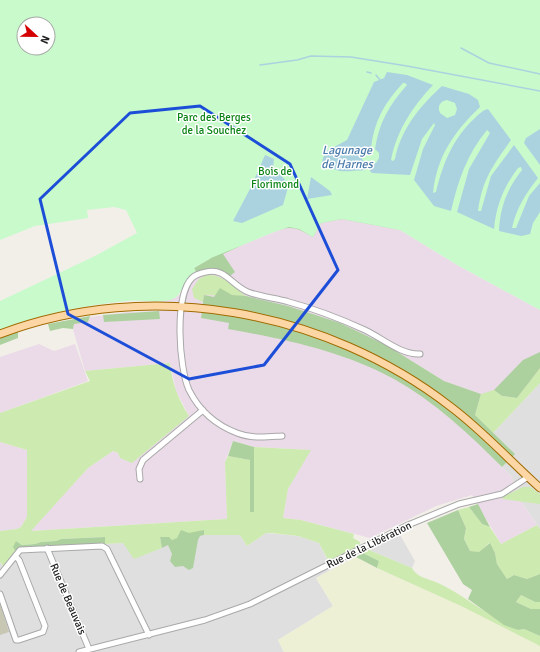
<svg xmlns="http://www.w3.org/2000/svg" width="540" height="652" viewBox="0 0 540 652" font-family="Signika,sans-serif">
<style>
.residential{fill:#e0dfdf}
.industrial{fill:#ebdbe8}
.construction{fill:#c7c7b4}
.farmland{fill:#eef0d5}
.grass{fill:#cdebb0}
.forest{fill:#add19e}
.park{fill:#c8facc;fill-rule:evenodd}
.water{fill:#aad3df;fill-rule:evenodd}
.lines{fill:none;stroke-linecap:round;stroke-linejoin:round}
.stream{stroke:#aad3df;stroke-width:1.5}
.minor-casing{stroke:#a9a9a9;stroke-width:7}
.major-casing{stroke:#a06b00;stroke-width:9}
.minor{stroke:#fff;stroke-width:5}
.major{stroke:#fcd6a4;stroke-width:7}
.marked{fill:none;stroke:#1d4ed8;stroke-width:3;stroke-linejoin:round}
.labels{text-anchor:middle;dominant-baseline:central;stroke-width:3;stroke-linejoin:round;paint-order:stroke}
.park-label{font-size:11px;fill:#0c8416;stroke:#fff}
.street-label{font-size:11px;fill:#222;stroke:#fff}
.water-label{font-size:12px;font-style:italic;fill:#4a7aab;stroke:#fff}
</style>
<rect width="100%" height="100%" fill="#f2efe9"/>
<path class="residential" d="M 540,383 L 540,529 L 522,503 L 511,476 L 502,467 L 514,454 L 493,433 Z
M 266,533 L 298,536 L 319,543 L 332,569 L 316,578 L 333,606 L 278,640 L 284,652 L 0,652 L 0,562 L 4,567 L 20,548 L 123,543 L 131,552 L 204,535 L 240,535 L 247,546 Z
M 400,535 L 415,561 L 412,568 L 369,550 Z"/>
<path class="industrial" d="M 342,219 L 400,230 L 459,266 L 540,310 L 540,383 L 481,394 L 444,381 L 407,358 L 437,408 L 466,431 L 511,476 L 522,503 L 537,525 L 501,544 L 472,495 L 436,506 L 370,538 L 301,520 L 283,518 L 288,489 L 310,450 L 254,447 L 233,441 L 225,462 L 227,519 L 30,531 L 88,468 L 113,451 L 118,453 L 189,416 L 176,391 L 170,363 L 85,371 L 73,329 L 75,319 L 128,312 L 159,311 L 160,301 L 175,298 L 180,294 L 189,277 L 222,254 L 274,232 L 289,227 L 299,229 L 313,237 L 321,223 Z
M 39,344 L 54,351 L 75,344 L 88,381 L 0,413 L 0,357 Z
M 0,442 L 27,450 L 27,517 L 21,527 L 17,529 L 0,531 Z"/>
<path class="construction" d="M 0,604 L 9,632 L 0,635 Z"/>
<path class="farmland" d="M 356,557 L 370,565 L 461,606 L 540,646 L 540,652 L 284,652 L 278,640 L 333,606 L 316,578 Z"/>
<path class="grass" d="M 207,275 C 224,274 233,287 246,296 L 204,295 L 203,302 L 194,298 L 192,289 L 199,279 Z
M 170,363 C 172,383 178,399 189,416 L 132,463 L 120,458 L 118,453 L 113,451 L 88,468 L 31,531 L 227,519 L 225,462 L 228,456 L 250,460 L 250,512 L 254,512 L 254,447 L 311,450 L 288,489 L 283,518 L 301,520 L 354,534 L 353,538 L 360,542 L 359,547 L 329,562 L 319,543 L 298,536 L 271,533 L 266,533 L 247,546 L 240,535 L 204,535 L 204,530 L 172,540 L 160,537 L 162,548 L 134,559 L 123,543 L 105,544 L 105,537 L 61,539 L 56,541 L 41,542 L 35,544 L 22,545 L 16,541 L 16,552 L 4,567 L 0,562 L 0,531 L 17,529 L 21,527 L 27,517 L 27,450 L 0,442 L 0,413 L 90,381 L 85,371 Z
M 540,368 L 540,383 L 493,433 L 475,415 L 481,394 L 494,390 L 502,396 L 517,398 Z
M 523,487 L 530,487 L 540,494 L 540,504 L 503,499 L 502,497 Z
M 469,507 L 482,524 L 490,527 L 501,544 L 537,525 L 540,529 L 540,574 L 527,579 L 514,575 L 507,579 L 497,564 L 495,553 L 489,543 L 479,553 L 470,551 L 464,539 L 466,528 L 458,510 Z
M 369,550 L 412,568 C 416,577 429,579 438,583 C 454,590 468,601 483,610 C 494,618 507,623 518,630 L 524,629 L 540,636 L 540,646 L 461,606 L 377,568 L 379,561 L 363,553 Z
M 521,595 L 535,602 L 540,602 L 540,609 L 531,609 L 516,602 Z"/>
<path class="forest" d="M 326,211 L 400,230 L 342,219 L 321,223 L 313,237 C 306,233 298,228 290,228 C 277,227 237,248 223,254 L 235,272 L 230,276 L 217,269 L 196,272 L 194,268 L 211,258 L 212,249 Z
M 220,288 L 232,295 L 246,296 L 288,306 L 340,323 L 386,345 L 444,381 L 481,394 L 475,415 L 515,454 L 502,467 C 469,434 435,402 394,379 C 342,351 285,339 228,329 L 229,323 L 201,318 L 204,295 L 214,297 Z
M 159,311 L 160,319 L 104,322 L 103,315 Z
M 90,316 L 88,322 L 74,324 L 73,329 L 63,328 L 50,331 L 48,324 Z
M 18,331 L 18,338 L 0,345 L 0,337 Z
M 540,352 L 540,368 L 517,398 L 502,396 L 494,390 L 523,360 Z
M 233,441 L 254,447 L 254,512 L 250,512 L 250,460 L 228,456 Z
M 478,504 L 490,527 L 482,524 L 469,507 Z
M 458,510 L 466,528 L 464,539 L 470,551 L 479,552 L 490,543 L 495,553 L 497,564 L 507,579 L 514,575 L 527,579 L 540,574 L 540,602 L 535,602 L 521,595 L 516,602 L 531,609 L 540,609 L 540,636 L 524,629 L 518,630 L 504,625 L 468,599 L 472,590 L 463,584 L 427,523 Z
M 181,530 L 189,533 L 204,530 L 204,535 L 200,536 L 198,540 L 193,568 L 189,570 L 183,566 L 175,567 L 170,561 L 172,554 L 168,545 L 162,548 L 160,537 L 169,537 L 172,540 L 177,538 Z
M 105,537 L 105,544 L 20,548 L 16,552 L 13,547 L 16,541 L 22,545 L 35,544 L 41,542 L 56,541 L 61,539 Z
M 363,553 L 379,561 L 377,568 L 356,557 Z"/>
<path class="park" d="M 0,0 L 540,0 L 540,310 L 459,266 L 400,230 L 342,219 L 321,223 L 313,237 L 299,229 L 289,227 L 274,232 L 211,258 L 194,268 L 196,272 C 185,280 182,295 173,299 C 162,304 139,299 127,301 C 84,305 41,314 0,330 L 0,301 L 95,256 L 137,233 L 126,210 L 114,207 L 87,210 L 88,218 L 35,226 L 0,240 ZM 24,24 L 48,24 L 48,48 L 24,48 Z"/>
<path class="water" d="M 387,72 L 407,75 L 433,85 C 413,106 397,130 391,160 L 393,161 L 395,159 C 401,129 420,106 442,86 L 469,94 L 478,100 L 480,107 C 454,132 437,156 433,193 L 436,192 C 443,163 453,138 475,118 C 479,114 483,110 488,109 L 511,140 C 493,165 482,180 478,211 L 481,211 L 491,176 L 514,145 L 538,178 C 526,193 516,209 512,228 L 516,228 L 529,196 L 540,183 L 540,212 L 533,223 L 530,234 L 521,236 L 499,231 C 500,207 507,189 522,170 L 521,167 L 518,168 C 504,186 496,206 494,229 L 457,212 L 469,169 L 490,133 L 487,130 C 467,154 458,181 451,211 L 434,206 L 414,180 L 423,149 L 435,125 L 434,123 L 422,139 L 410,175 L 372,173 L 370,171 L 370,164 L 376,163 L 379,158 L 379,153 L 375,149 C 379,123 389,105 407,85 L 405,83 L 403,83 C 385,102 374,121 371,148 C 364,149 362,153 362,159 L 366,164 L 366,170 C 345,171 340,175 322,162 L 325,152 L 347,140 L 374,82 L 384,78 ZM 447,100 L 455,103 L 457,109 L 455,115 L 447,118 L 440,113 C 437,107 440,101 447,100 Z
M 540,129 L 540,165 L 524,143 L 526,138 Z
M 265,155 L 274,159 L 273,167 L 289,184 L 283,205 L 242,223 L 233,221 L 251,187 Z
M 311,177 L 330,191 L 332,195 L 307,199 Z"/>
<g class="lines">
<path class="stream" d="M 461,48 L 489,63 L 540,74
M 260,65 L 297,60 L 311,56 L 351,57 L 407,66 L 540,91
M 367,72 L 371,73
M 376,75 L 380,80"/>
<g class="minor-casing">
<path id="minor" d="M 282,436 C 267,437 252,439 237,433 C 216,425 199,410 189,390 C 179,368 174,296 192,278 C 196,274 201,273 206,272 C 225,267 232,286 248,292 C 261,297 275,298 289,302 C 315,309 341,319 365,330 C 382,338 401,355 420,354
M 140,479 L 139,469 L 143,460 L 203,410
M 47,548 L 89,649
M 0,575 L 20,550 L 102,546 L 107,549 L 149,635
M 0,594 L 16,640 L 19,640 L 43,632 L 45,626 L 19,560 L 15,556
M 79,652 L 205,620 L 250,604 L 408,525 L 459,504 L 502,494 L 528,477"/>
</g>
<g class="major-casing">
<path id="major" d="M 0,334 C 150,277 326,310 451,407 C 483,431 510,461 540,488"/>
</g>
<use href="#minor" class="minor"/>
<use href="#major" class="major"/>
</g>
<path class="marked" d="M 200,106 L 290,164 L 338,270 L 264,365 L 189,379 L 68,314 L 40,199 L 130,113 Z"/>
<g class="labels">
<g class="park-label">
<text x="214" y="117">Parc des Berges<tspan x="214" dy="13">de la Souchez</tspan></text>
<text x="275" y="171">Bois de<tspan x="275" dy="13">Florimond</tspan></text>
</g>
<g class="street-label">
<text transform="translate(369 545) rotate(-26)">Rue de la Libération</text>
<text transform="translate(68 599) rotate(67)">Rue de Beauvais</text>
</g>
<g class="water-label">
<text x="347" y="150">Lagunage<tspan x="347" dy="14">de Harnes</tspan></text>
</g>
</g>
<g transform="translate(36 36) rotate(112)"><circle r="19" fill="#ffffff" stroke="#a7a7a7"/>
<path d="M0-3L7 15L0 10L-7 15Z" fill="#d40000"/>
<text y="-6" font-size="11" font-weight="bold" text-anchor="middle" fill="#222222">N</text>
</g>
</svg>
